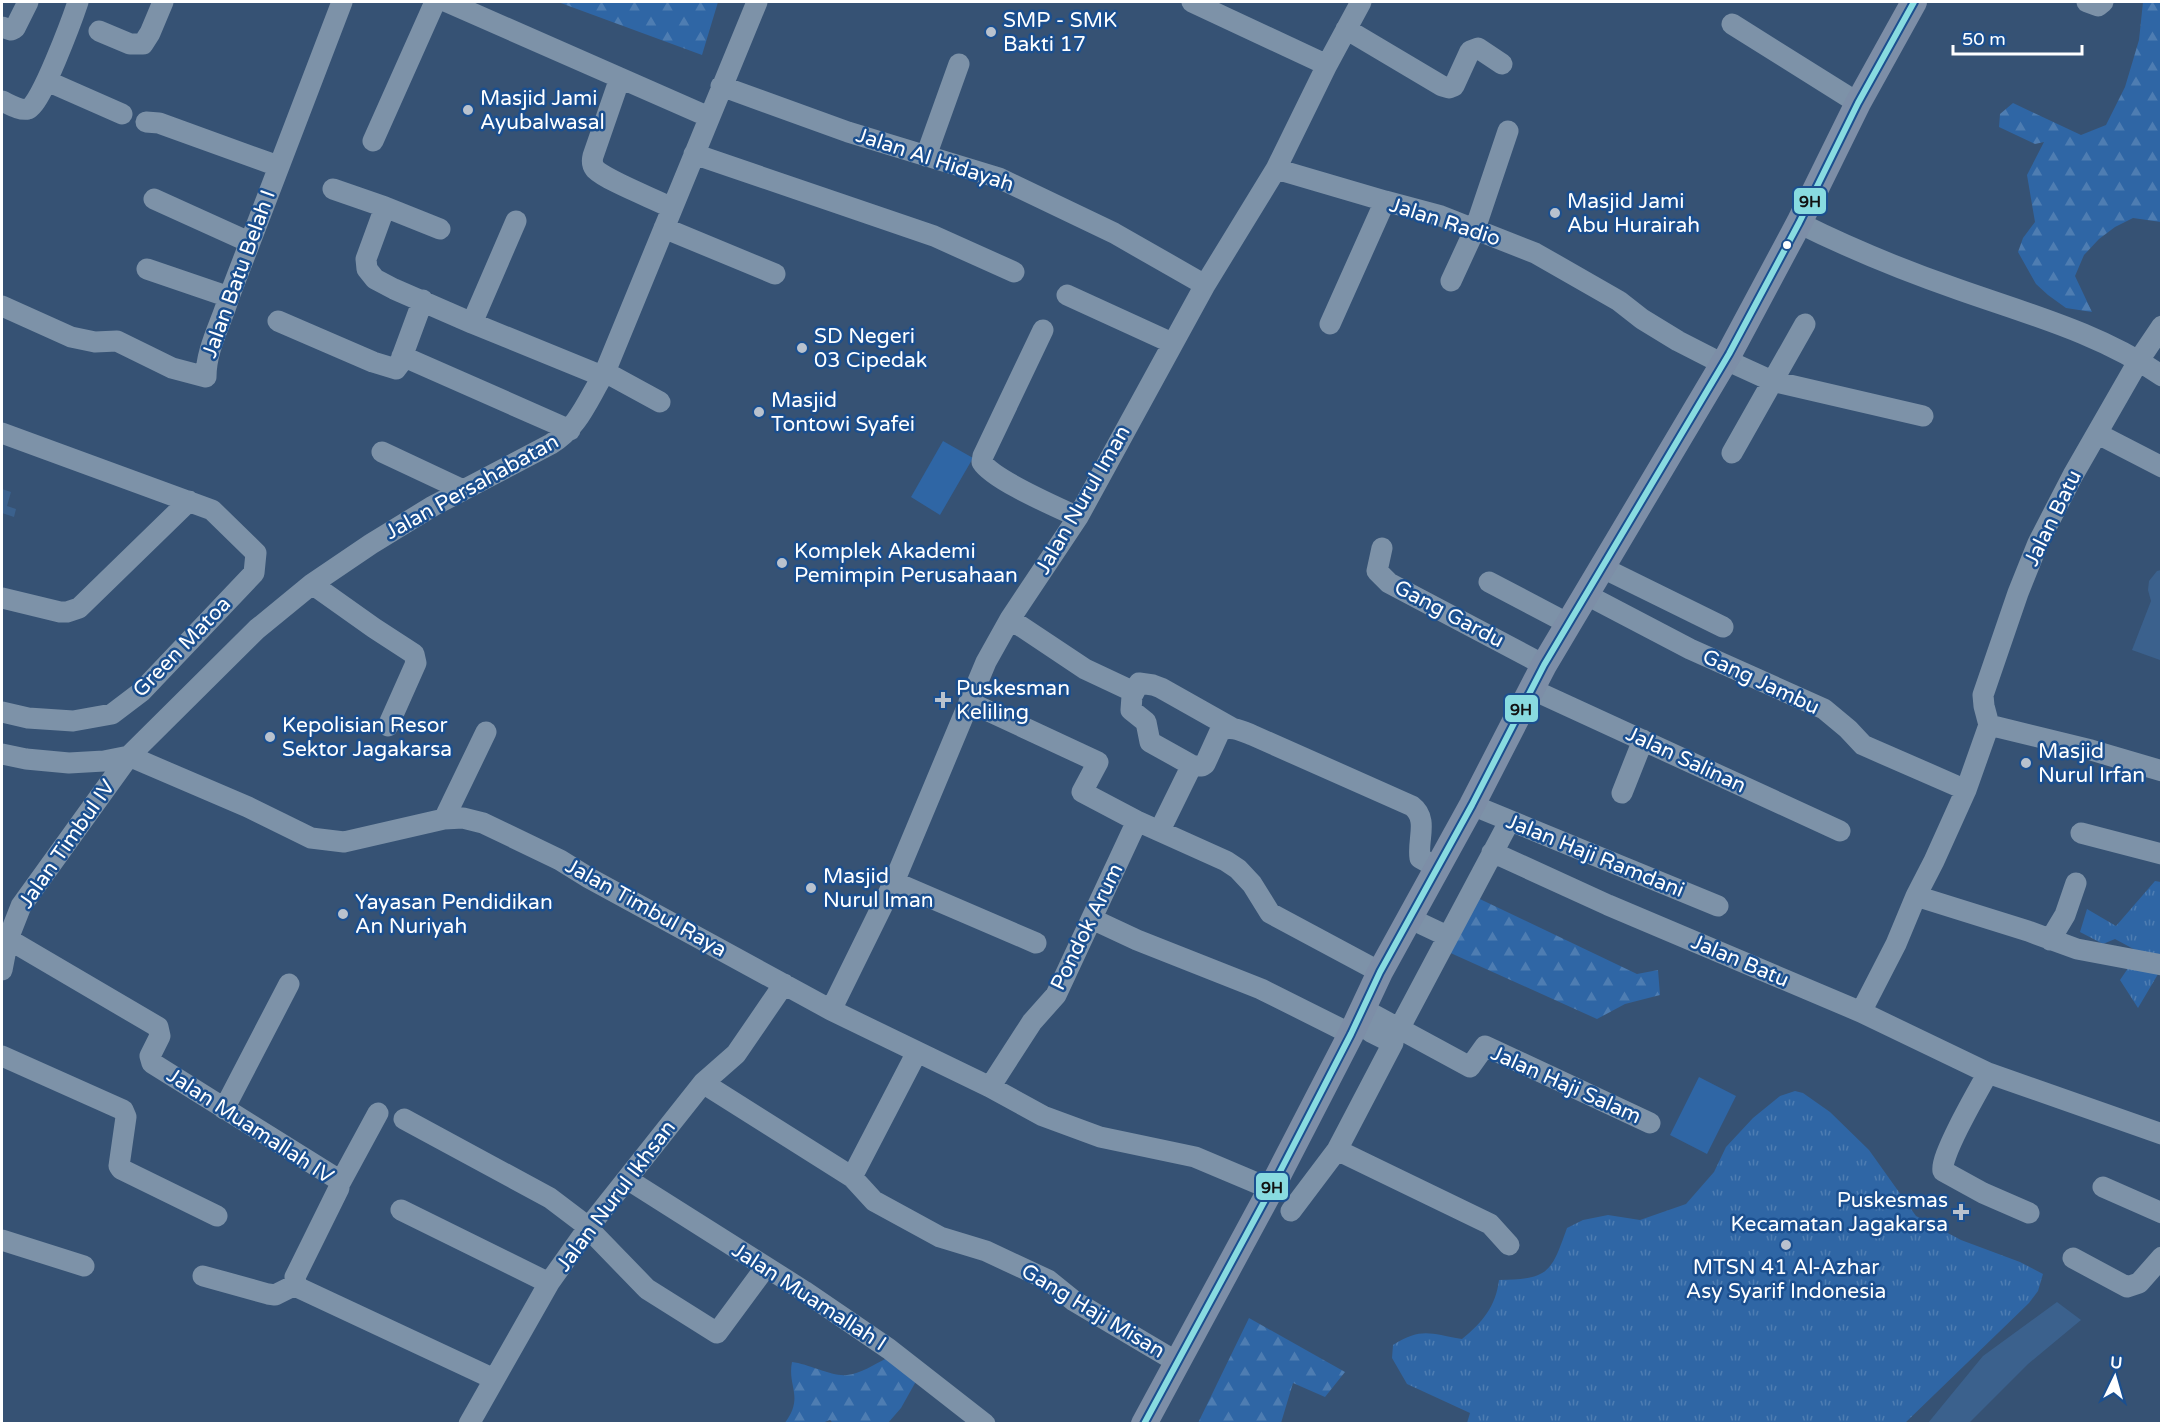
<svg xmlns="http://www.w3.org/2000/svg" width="2163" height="1425" viewBox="0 0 2163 1425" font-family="'Varela Round',sans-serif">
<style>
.grass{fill:url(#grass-tufts)}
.forest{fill:url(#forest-firs)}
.pitch{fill:#2f66a5}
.water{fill:#3b618d}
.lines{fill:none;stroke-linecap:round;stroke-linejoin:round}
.minor{stroke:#7d92a8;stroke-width:21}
.major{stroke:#7d8ea7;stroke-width:26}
.bus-1-casing{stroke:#1b4f8f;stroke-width:10}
.bus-1{stroke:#88dbe0;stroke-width:6}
.poi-dot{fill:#b9c2ce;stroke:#1b4f8f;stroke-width:2}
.bus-dot{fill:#fff;stroke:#1b4f8f;stroke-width:2}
.labels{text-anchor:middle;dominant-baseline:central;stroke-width:5;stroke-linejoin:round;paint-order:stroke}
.poi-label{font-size:21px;fill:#fff;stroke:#1b4f8f;text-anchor:start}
.street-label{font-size:21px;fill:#fff;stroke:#1b4f8f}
.line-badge{stroke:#1b4f8f;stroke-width:2}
.pale-badge-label{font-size:16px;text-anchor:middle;font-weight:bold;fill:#111}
</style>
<defs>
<pattern id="grass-tufts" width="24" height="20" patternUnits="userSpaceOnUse" patternTransform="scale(1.5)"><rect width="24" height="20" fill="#2f66a5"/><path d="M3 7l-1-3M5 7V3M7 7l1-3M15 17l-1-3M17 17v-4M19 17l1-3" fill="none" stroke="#4e7db2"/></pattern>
<pattern id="forest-firs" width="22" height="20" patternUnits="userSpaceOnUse" patternTransform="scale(1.5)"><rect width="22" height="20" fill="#2f66a5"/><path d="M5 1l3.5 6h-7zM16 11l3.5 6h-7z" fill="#4e7db2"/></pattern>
</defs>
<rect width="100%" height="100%" fill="#365274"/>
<path class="grass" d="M 2155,881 L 2161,882 L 2161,969 L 2138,1008 L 2120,980 L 2139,952 L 2115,939 L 2103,944 L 2080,932 L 2087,909 L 2116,926 Z
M 1795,1091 L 1803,1093 L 1830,1112 L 1869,1150 L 1916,1216 L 1961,1240 L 2020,1262 L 2043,1274 L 2038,1291 L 2029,1303 L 1905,1423 L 1467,1423 L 1470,1413 L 1407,1384 L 1392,1358 L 1393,1345 C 1423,1327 1429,1334 1462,1339 C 1482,1323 1496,1306 1499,1280 C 1549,1279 1551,1273 1567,1228 L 1583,1220 L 1608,1215 L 1640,1220 L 1686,1204 L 1714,1172 L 1726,1147 L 1753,1118 L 1780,1096 Z"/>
<path class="forest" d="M 558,2 L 718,2 L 702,55 Z
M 2143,2 L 2161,2 L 2161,222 L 2133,218 L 2115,227 L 2099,239 L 2084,255 L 2075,276 L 2092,312 L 2066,308 L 2048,295 L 2036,284 L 2018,252 L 2023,238 L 2035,222 L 2027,175 L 2044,142 L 2035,144 L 1999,127 L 2000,114 L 2013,103 L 2081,135 L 2106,125 L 2125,87 L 2139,40 Z
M 1463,891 L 1637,974 L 1658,970 L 1660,995 L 1625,1004 L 1597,1019 L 1435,946 Z
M 1249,1318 L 1345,1372 L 1325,1397 L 1293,1383 L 1281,1423 L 1198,1423 Z
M 887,1358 L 919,1376 L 901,1408 L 888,1423 L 833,1423 L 830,1420 L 822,1423 L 784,1424 C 805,1397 787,1387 792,1362 C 809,1364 833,1377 847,1375 C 860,1374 875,1364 887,1358 Z"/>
<path class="pitch" d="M 943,441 L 973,458 L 940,515 L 911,497 Z
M 1699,1077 L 1736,1096 L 1707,1154 L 1670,1135 Z"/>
<path class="water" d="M 2,489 L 11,492 L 7,506 L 16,509 L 14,517 L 2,513 Z
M 2161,570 L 2162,656 L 2160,660 L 2132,650 L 2151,601 L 2148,590 L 2149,581 L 2157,571 Z
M 2057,1302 L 2081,1320 L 2028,1364 L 1969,1423 L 1928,1423 L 1983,1356 Z"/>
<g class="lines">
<path class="minor" d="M 447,2 L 709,117
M 1192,2 L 1327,65 L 1276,169
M 2087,2 L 2098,6 L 2103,2
M 1732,24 L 1858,103
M 2,27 L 11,30 L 15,28 L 28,2
M 1346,29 L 1442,86 L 1449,88 L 1454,86 L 1470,51 L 1478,48 L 1502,64
M 99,31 L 130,44 L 143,44 L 150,33 L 163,2
M 1327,65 L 1361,2
M 620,78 L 593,156 C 592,160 592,165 595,169 C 607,181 655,199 672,208
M 47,81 L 122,114
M 721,86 L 848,132 L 999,178 L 1114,233 L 1205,285
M 2,101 C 9,104 20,111 28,109 C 40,107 73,17 78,2
M 146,122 L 159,123 L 278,166
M 373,141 L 435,2
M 694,154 L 934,236 L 1014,272
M 926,156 L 959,64
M 333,189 L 385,207 L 440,229
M 154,199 L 249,242
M 385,207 L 366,259 L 367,269 L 375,279 L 394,289 L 472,323
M 516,221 L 472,323 L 602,376
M 1799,223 C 1851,249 1905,271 1960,290 C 2028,314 2102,334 2162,376
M 664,228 L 775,274
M 147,269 L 229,297
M 1451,281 L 1475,229 L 1508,131
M 1067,295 L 1172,343
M 2,306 L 71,337 L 95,342 L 117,341 L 172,368 L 206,377 C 206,349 221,324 229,297 L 342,2
M 278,321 L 373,362 L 396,369 L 399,365 L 423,300
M 1330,324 L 1385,201
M 1043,330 L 983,456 L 982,462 C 993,480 1057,507 1078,517
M 402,356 L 570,430
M 1726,360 L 1772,381 L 1923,416
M 605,372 L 660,402
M 2,433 L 212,510 L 256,553 L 254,573 L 141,692 L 112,714 L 73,721 L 28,718 L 2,712
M 2098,434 L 2162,467
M 382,452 L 463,490
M 1732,453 L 1805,324
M 1382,548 L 1377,571 L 1389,583 L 1544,665
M 1601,567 L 1723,627
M 1489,582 L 1567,623
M 312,584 L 374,628 L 414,654 L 416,663 L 388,726
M 1585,594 L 1690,649 L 1824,709 L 1848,729 L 1863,745 L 1966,790
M 2,598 L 60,612 L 67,612 L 79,608 L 189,501
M 1010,619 L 1085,669 L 1134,692
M 1531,689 L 1840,831
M 969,702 L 1098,762 L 1082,792 L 1137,821 L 1226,861 L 1238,869 L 1252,884 L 1270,913 L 1380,972
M 1989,725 L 1984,706 L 1983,695 L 2018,593 L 2038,543 L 2073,475 L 2139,360 L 2162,326
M 1989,725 L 2091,750 L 2162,771
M 2,754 L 26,759 L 69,763 L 104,761 L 129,756 L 248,807 L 311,838 L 344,842 L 444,819 L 463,818 L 483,823 L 560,860 L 589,878 L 831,1010 L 990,1087 L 1043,1116 L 1100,1137 L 1195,1157 L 1271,1189
M 1193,766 L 1150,742 L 1146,722 L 1131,710 L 1132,696 L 1139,683 L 1153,685 L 1161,688 L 1232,728
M 1622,793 L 1643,740
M 1472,805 L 1718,906
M 444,819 L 486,732
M 1160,830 L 1190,769 L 1193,766 L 1202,766 L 1205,764 L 1220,731 C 1230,725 1242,731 1252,735 L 1412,806 C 1429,819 1417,840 1420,858 L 1438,868
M 2081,833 L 2162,854
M 1492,852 L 1608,905 L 1861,1012 L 1988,1073 L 2162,1134
M 894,882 L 1036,943
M 1916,896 L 2028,931 L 2077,949 L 2162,965
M 1092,919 L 1137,940 L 1261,989 L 1351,1034
M 1411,919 L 1447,936
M 8,939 L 158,1027 L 160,1036 L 150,1056 L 152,1063 L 339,1180 L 339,1188 L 295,1277 L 297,1287 L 494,1379
M 2050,940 L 2065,915 L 2076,883
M 2,970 L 8,939 L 21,906 L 129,756 L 257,629 L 312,584 L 371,544 L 433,506 L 551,444 C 579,427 588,399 605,372 L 757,2
M 1363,1009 L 1470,1067 L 1485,1046 L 1650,1123
M 831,1010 L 894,882 L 986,662 L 1010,619 L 1078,517 L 1205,285 L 1276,169 L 1385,201 L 1441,216 L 1535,253 L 1619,301 L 1642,319 L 1678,341 L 1723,364
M 1861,1012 L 1896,944 L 1916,896 L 1934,861 L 1966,790 L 1989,725
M 1357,1022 L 1371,1032 L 1393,1043 L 1337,1150 L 1490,1224 L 1509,1245
M 1399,1029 L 1509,822
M 2,1056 L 123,1110 L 126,1117 L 119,1166 L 121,1169 L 217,1216
M 1988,1073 C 1979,1089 1939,1158 1943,1171 L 1983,1193 L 2029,1213
M 703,1083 L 852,1177 L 874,1201 L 940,1237 L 986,1251 L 1048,1280 L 1074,1301 L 1177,1362
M 990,1087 L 1032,1022 L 1056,995 L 1137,821
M 224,1109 L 289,984
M 404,1119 L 550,1198 L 583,1223 L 647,1289 L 717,1333 L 765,1268
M 852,1177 L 917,1052
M 627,1179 L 804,1291 L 889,1349 L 985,1424
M 340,1183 L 378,1113
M 2103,1187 L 2162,1213
M 401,1210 L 549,1283
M 1291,1211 L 1337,1150
M 2,1240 L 84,1266
M 2073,1258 L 2127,1287 L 2139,1283 L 2162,1257
M 203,1276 L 268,1294 L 275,1295 L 295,1285
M 469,1424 L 549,1283 L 588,1228 L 703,1083 L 736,1054 L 784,984"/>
<path class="major" d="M 1144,1424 L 1271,1189 L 1351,1034 L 1380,972 L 1472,805 L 1544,665 L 1729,354 L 1799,223 L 1858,103 L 1914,2"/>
<g class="bus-1-casing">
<path id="bus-1" d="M 1144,1424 L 1271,1189 L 1351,1034 L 1380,972 L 1472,805 L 1544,665 L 1729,354 L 1799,223 L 1858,103 L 1914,2"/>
</g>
<use href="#bus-1" class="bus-1"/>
</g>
<g class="poi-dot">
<circle cx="991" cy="32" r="6"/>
<circle cx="468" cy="110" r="6"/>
<circle cx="1555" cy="213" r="6"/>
<circle cx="802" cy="348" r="6"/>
<circle cx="759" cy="412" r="6"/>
<circle cx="782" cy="563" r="6"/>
<path d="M940 691h6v6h6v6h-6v6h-6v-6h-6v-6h6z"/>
<circle cx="270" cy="737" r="6"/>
<circle cx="2026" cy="763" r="6"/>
<circle cx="811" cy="888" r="6"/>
<circle cx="343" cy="914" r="6"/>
<path d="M1958 1203h6v6h6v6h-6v6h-6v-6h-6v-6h6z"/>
<circle cx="1786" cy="1245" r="6"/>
</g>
<circle class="bus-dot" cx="1787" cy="245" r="5"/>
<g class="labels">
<g class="poi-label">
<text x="1003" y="20">SMP - SMK<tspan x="1003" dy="24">Bakti 17</tspan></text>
<text x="480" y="98">Masjid Jami<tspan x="480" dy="24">Ayubalwasal</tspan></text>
<text x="1567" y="201">Masjid Jami<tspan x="1567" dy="24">Abu Hurairah</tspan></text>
<text x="814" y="336">SD Negeri<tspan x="814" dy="24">03 Cipedak</tspan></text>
<text x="771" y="400">Masjid<tspan x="771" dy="24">Tontowi Syafei</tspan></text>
<text x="794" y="551">Komplek Akademi<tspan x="794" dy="24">Pemimpin Perusahaan</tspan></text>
<text x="956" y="688">Puskesman<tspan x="956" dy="24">Keliling</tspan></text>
<text x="282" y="725">Kepolisian Resor<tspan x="282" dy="24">Sektor Jagakarsa</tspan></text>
<text x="2038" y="751">Masjid<tspan x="2038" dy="24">Nurul Irfan</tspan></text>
<text x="823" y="876">Masjid<tspan x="823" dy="24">Nurul Iman</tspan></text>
<text x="355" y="902">Yayasan Pendidikan<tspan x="355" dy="24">An Nuriyah</tspan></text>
<text x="1948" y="1200" text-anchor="end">Puskesmas<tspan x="1948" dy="24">Kecamatan Jagakarsa</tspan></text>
<text x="1786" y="1267" text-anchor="middle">MTSN 41 Al-Azhar<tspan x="1786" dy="24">Asy Syarif Indonesia</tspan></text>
</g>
<g class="street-label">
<text transform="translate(935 160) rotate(18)">Jalan Al Hidayah</text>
<text transform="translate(1445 222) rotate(18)">Jalan Radio</text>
<text transform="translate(239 274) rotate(-70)">Jalan Batu Belah I</text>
<text transform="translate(472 487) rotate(-29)">Jalan Persahabatan</text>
<text transform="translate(1083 500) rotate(-60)">Jalan Nurul Iman</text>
<text transform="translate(2053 518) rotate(-64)">Jalan Batu</text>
<text transform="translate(1449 614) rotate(28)">Gang Gardu</text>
<text transform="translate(182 647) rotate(-46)">Green Matoa</text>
<text transform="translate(1761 682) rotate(25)">Gang Jambu</text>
<text transform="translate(1686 760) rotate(25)">Jalan Salinan</text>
<text transform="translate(67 844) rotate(-55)">Jalan Timbul IV</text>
<text transform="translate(1595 856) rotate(22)">Jalan Haji Ramdani</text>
<text transform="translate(646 908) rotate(29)">Jalan Timbul Raya</text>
<text transform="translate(1087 927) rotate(-64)">Pondok Arum</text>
<text transform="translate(1740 961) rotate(23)">Jalan Batu</text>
<text transform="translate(1566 1085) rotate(24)">Jalan Haji Salam</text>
<text transform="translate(250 1126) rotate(33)">Jalan Muamallah IV</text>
<text transform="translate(616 1196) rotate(-53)">Jalan Nurul Ikhsan</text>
<text transform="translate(809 1297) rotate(33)">Jalan Muamallah I</text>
<text transform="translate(1093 1311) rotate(31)">Gang Haji Misan</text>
</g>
</g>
<g class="line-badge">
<rect x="1793" y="187" width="34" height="28" rx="6" fill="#88dbe0"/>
<rect x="1504" y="694" width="35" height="29" rx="6" fill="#88dbe0"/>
<rect x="1255" y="1172" width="34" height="29" rx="6" fill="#88dbe0"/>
</g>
<g class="pale-badge-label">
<text x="1810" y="207">9H</text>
<text x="1521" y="715">9H</text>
<text x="1272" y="1193">9H</text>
</g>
<rect width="2163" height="1425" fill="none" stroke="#ffffff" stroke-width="6"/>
<g transform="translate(2115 1377) rotate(5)" stroke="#1b4f8f" stroke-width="4.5" paint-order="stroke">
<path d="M0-4.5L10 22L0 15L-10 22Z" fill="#ffffff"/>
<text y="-9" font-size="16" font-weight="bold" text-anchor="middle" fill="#ffffff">U</text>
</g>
<path d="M1953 45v9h129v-9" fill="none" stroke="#ffffff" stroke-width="3"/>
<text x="1962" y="45" font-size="18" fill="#ffffff" stroke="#1b4f8f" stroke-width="4.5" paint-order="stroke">50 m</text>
</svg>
